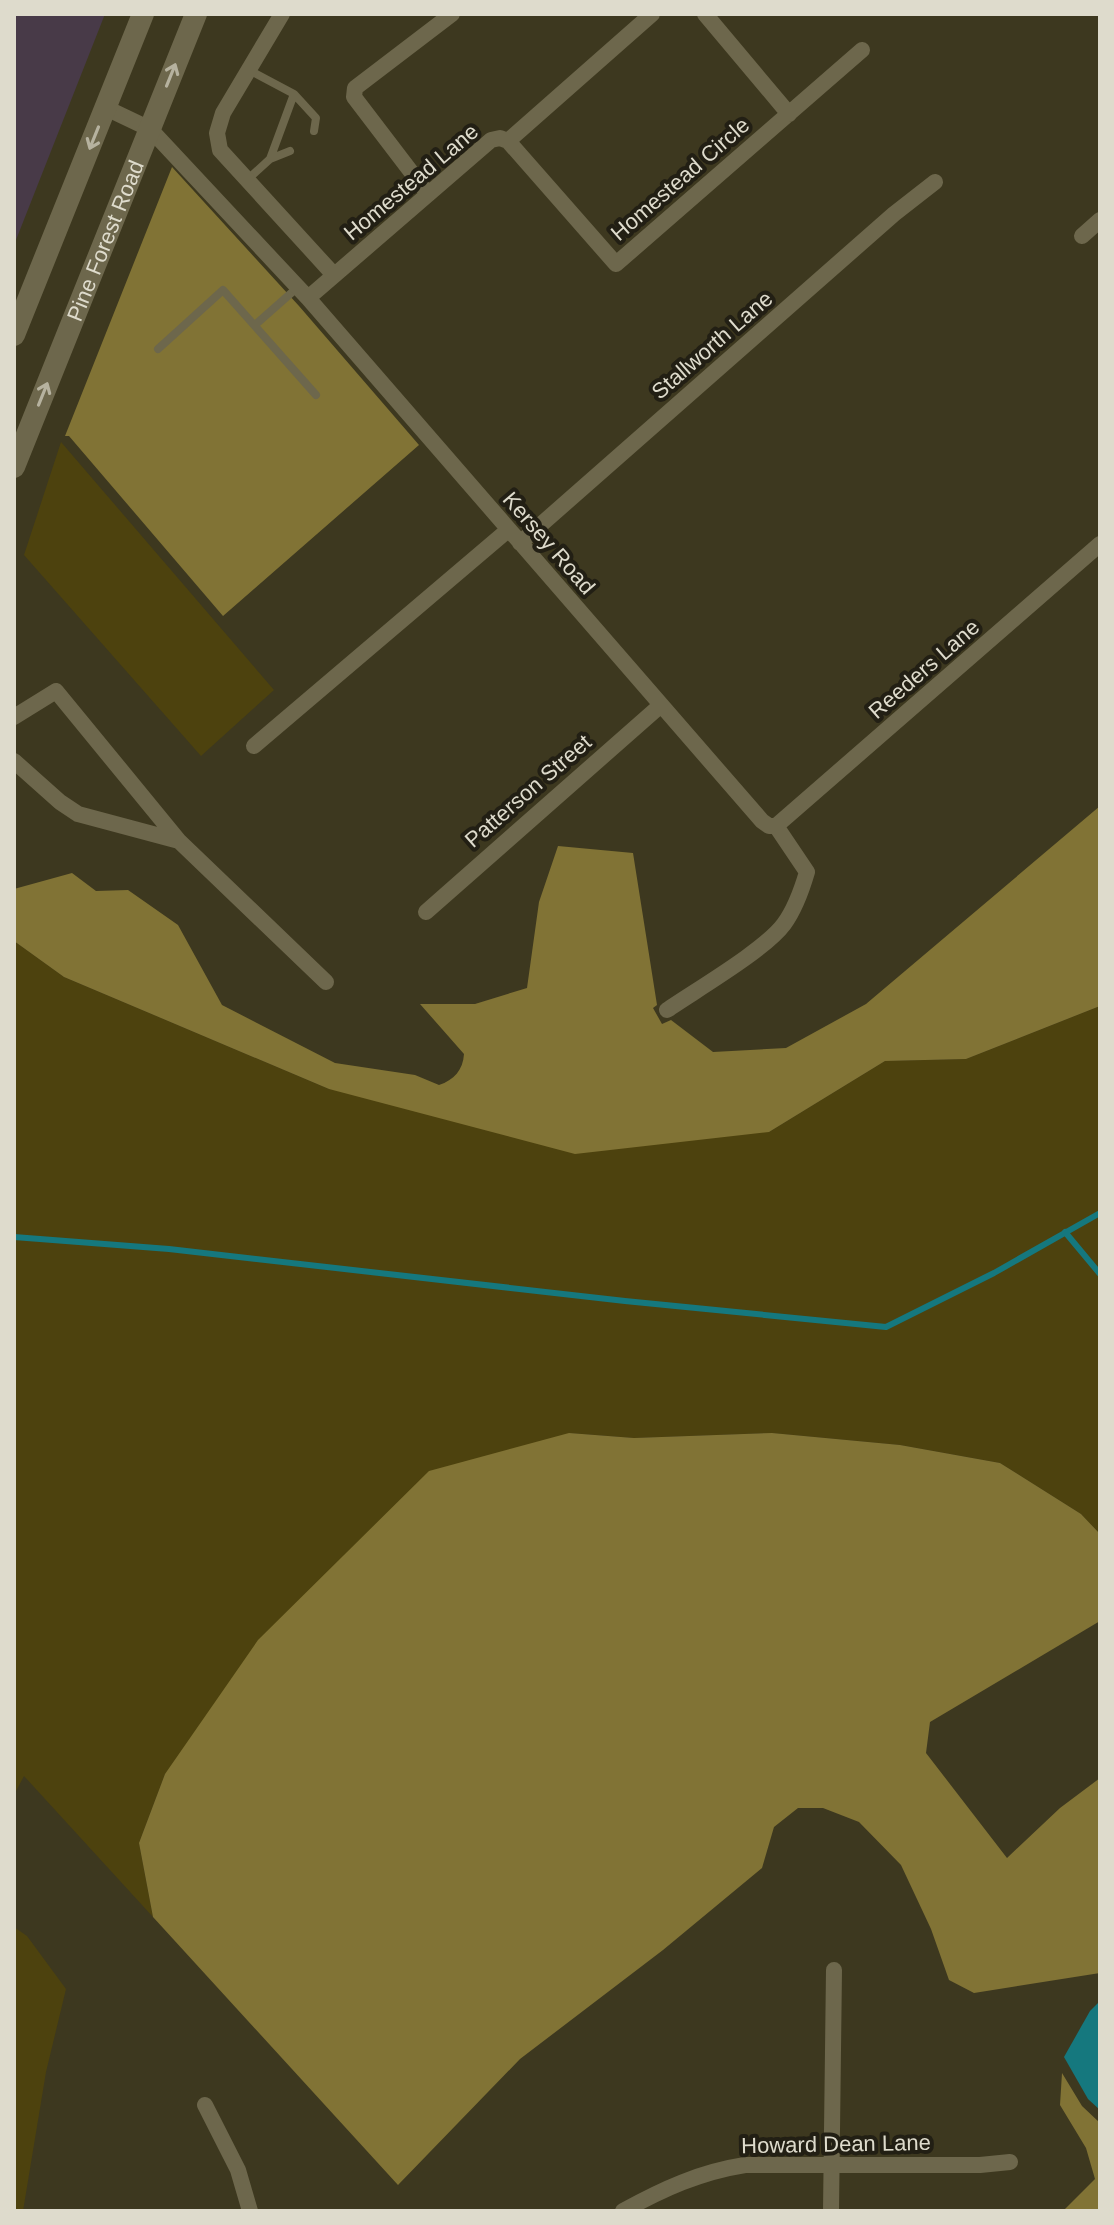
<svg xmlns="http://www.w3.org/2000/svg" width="1114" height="2225" viewBox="0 0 1114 2225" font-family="Helvetica,sans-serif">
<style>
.commercial{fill:#483a48}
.green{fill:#4d420e}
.forest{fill:#817335}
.water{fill:#15787e}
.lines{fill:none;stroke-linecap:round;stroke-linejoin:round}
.stream{stroke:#15787e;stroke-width:6}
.lane{stroke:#6d674c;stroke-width:8}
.street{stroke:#6d674c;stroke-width:16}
.secondary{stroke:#6d674c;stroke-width:22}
.oneway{stroke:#b6b29f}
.labels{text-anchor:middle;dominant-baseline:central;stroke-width:8;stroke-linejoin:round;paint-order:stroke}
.street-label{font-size:22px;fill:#dedbcc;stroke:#221f14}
</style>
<rect width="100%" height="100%" fill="#3d381f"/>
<path class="commercial" d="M 14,14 L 105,14 L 14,245 Z"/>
<path class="green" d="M 61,442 L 274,690 L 201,756 L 24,555 Z
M 14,941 L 64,977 L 329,1089 L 769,1132 L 885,1061 L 966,1059 L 1100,1006 L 1100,1534 L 1081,1514 L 1000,1463 L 900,1445 L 772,1433 L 634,1438 L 569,1433 L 165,1774 L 139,1843 L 153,1917 L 24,1776 L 14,1795 Z
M 14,1927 L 27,1936 L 66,1989 L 46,2072 L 23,2211 L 14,2211 Z"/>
<path class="forest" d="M 172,167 L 299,306 L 419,445 L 223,616 L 69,436 L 65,436 Z
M 1100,806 L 1100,1006 L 966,1059 L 885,1061 L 769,1132 L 575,1154 L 329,1089 L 64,977 L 14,941 L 14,889 L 72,873 L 96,891 L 128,890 L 178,925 L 222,1005 L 335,1063 L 415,1075 L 439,1085 C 454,1080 463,1070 464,1054 L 420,1004 L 475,1004 L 527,988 L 539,902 L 558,846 L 633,853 L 657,1005 L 653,1008 L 662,1024 L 671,1020 L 713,1052 L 786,1048 L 866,1004 Z
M 569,1433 L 634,1438 L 772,1433 L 900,1445 L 1000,1463 L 1081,1514 L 1100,1534 L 1100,1621 L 930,1722 L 926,1753 L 1007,1858 L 1060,1808 L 1100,1778 L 1100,1973 L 974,1993 L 949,1980 L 931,1929 L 901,1865 L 859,1822 L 823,1808 L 798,1808 L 774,1827 L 762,1868 L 663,1950 L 520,2059 L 398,2185 L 153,1917 L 139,1843 L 165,1774 L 258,1640 L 429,1471 Z
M 1062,2073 L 1082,2106 L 1100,2123 L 1100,2211 L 1063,2211 L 1095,2179 L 1086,2148 L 1060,2105 Z"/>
<path class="water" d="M 1100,2001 L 1100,2110 L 1088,2099 L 1064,2057 L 1090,2011 Z"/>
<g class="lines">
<path class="stream" d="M 1065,1232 L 1100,1274
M 14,1237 L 169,1249 L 625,1301 L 886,1327 L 994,1273 L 1100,1213"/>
<path class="lane" d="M 294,94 L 316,118 L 314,131
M 270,159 L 290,151
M 247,180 L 270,159 L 294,94 L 249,70
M 255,325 L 298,287
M 158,349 L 223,290 L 316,395"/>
<path class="street" d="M 282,14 L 223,113 L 217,133 L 220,150 L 334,275
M 705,14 L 789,114
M 106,108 L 150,129 L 308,298 L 762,821 L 769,826 L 776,826 L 807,872 C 802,889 795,909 784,924 C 765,950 696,990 667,1010
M 508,141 L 616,264 L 862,50
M 508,141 L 652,14
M 428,194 L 354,97 L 355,88 L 452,14
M 1082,236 L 1100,220
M 308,298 L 491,140 L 500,138 L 508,141
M 520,543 L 894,214 L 935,182
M 14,717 L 56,691 L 179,841
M 254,746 L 508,530
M 14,761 L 60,802 L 78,814 L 179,841 L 326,982
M 776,826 L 1100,544
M 426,912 L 661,705
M 205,2105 L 238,2170 L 250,2211
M 623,2211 C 663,2189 700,2172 745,2165 L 980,2165 L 1010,2162
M 831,2211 L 834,1970"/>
<g class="secondary">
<path d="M 14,335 L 143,14"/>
<path id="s1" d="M 14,467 L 196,14"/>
</g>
</g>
<defs><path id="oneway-shaft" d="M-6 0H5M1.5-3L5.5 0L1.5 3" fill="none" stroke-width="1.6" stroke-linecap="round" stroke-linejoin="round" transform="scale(2)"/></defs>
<g class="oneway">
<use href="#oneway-shaft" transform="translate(171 75) rotate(-68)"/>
<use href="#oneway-shaft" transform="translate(94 138) rotate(112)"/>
<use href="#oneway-shaft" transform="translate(43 394) rotate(-68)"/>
</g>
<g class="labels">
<g class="street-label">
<text transform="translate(680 179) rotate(-41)">Homestead Circle</text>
<text transform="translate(411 182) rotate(-40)">Homestead Lane</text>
<text stroke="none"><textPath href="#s1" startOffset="244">Pine Forest Road</textPath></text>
<text transform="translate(712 345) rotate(-41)">Stallworth Lane</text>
<text transform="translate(549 543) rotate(49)">Kersey Road</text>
<text transform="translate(924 669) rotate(-41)">Reeders Lane</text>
<text transform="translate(528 791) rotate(-41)">Patterson Street</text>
<text transform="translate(836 2144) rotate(-1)">Howard Dean Lane</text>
</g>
</g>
<rect width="1114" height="2225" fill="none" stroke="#dedbcc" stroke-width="32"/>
</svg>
